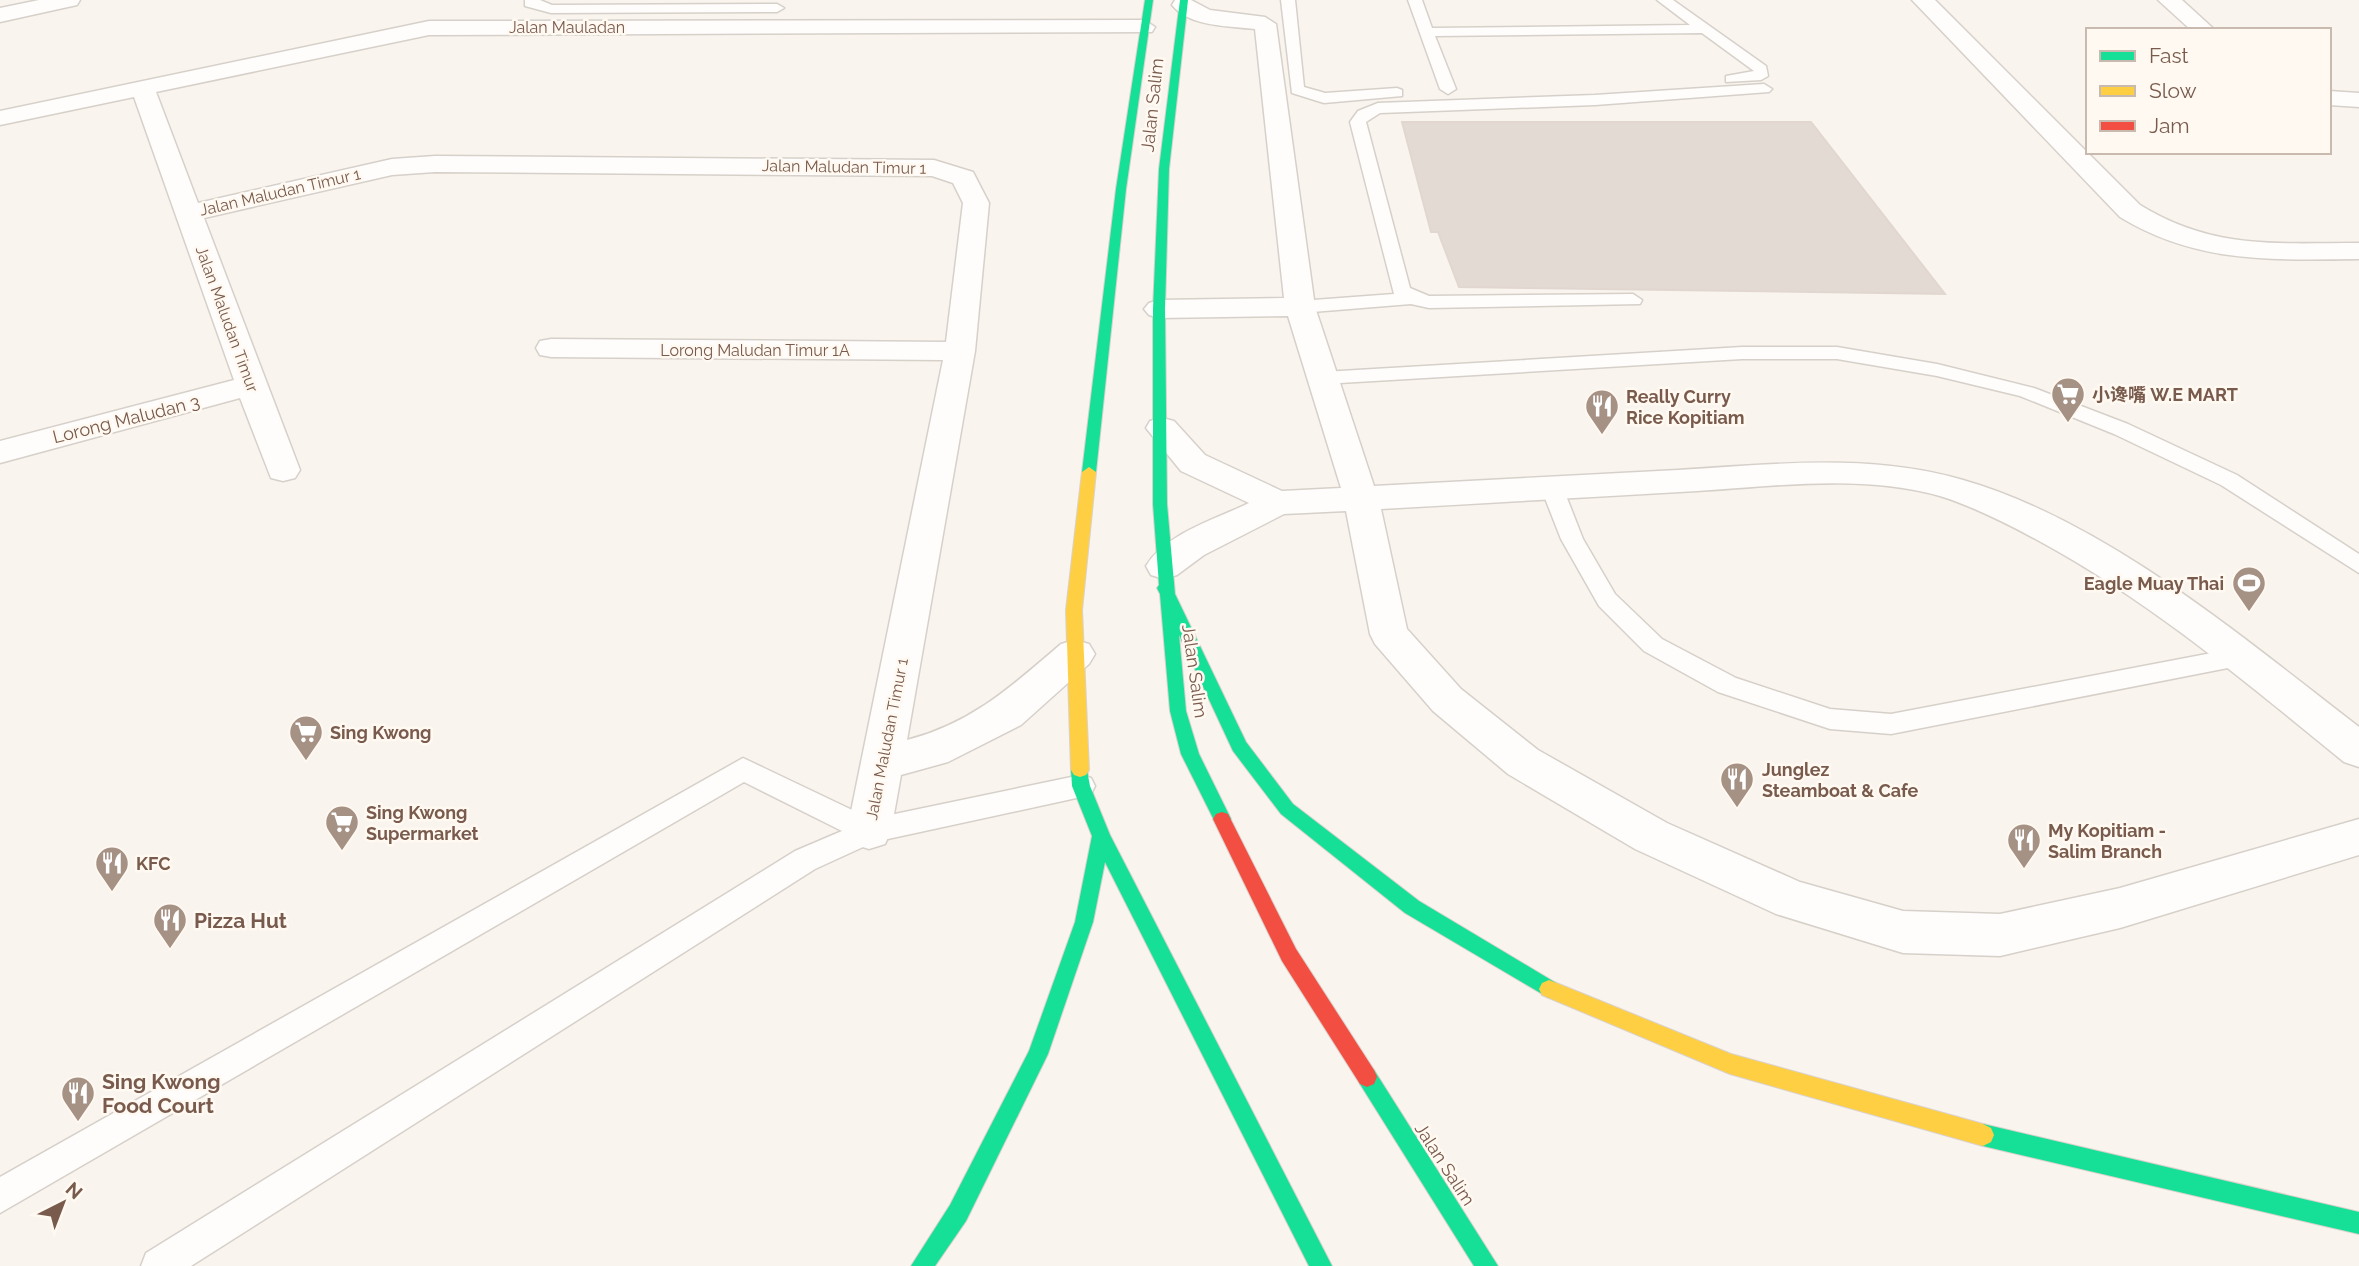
<svg xmlns="http://www.w3.org/2000/svg" width="2359" height="1266" viewBox="0 0 2359 1266" font-family="Raleway,'Noto Sans SC',sans-serif">
<style>
.building{fill:#e3dad3;stroke:#e2d7d0;stroke-width:2}
.lines{fill:none;stroke-linecap:round;stroke-linejoin:round}
.lane-casing{stroke:#d6d0c9;stroke-width:3}
.street-casing{stroke:#d6d0c9;stroke-width:3}
.fast-casing{stroke:#dad1cb;stroke-width:2}
.slow-casing{stroke:#dad1cb;stroke-width:2}
.jam-casing{stroke:#dad1cb;stroke-width:2}
.lane{fill:#fefdfc;fill-rule:evenodd}
.street{fill:#fefdfc;fill-rule:evenodd}
.fast{fill:#16e098;fill-rule:evenodd}
.slow{fill:#ffcf43;fill-rule:evenodd}
.jam{fill:#f24e42;fill-rule:evenodd}
.labels{text-anchor:middle;dominant-baseline:central;stroke-width:5;stroke-linejoin:round;paint-order:stroke}
.far-street-label{font-size:16px;fill:#795b4d;stroke:#fff9f1}
.street-label{font-size:18px;fill:#795b4d;stroke:#fff9f1}
.poi-label{font-size:18px;font-weight:bold;fill:#795b4d;stroke:#fff9f1;text-anchor:start}
.near-poi-label{font-size:21px;font-weight:bold;fill:#795b4d;stroke:#fff9f1;text-anchor:start}
</style>
<rect width="100%" height="100%" fill="#f9f4ee"/>
<path class="building" d="M 1402,122 L 1811,122 L 1945,294 L 1459,287 L 1438,232 L 1431,232 Z"/>
<g class="lines">
<g class="lane-casing">
<path id="lane" d="M 525,0 L 540,0 L 552,5 L 777,4 L 784,8 L 777,12 L 551,13 L 525,6 Z
M 1281,0 L 1295,0 L 1304,87 L 1325,93 L 1397,88 L 1402,90 L 1402,96 L 1324,103 L 1292,93 Z
M 1408,0 L 1422,0 L 1432,28 L 1690,25 L 1657,0 L 1673,0 L 1766,66 L 1768,76 L 1761,80 L 1726,82 L 1726,76 L 1754,71 L 1702,33 L 1435,36 L 1456,89 L 1448,94 L 1440,89 Z
M 1764,84 L 1772,89 L 1769,92 L 1595,105 L 1380,113 L 1366,122 L 1410,288 L 1429,296 L 1633,294 L 1642,300 L 1640,304 L 1429,308 L 1411,304 L 1300,313 L 1291,307 L 1300,301 L 1394,294 L 1350,122 L 1358,111 L 1378,103 L 1595,95 Z
M 1742,347 L 1837,347 L 1937,364 L 2034,388 L 2128,424 L 2237,475 L 2359,554 L 2359,573 L 2221,485 L 2114,434 L 2020,396 L 1937,376 L 1837,359 L 1742,359 L 1323,384 L 1313,378 L 1323,372 Z
M 1552,481 L 1560,483 L 1563,488 L 1583,539 L 1615,594 L 1662,639 L 1736,678 L 1830,709 L 1891,714 L 2238,648 L 2247,650 L 2250,657 L 2247,664 L 2238,666 L 1891,734 L 1830,729 L 1718,692 L 1644,651 L 1599,606 L 1561,539 L 1541,488 L 1544,483 Z
M 743,758 L 871,819 L 1081,775 L 1091,778 L 1095,786 L 1091,794 L 1081,797 L 874,842 L 815,869 L 191,1266 L 141,1266 L 146,1253 L 795,851 L 842,831 L 744,782 L 0,1213 L 0,1177 Z"/>
</g>
<g class="street-casing">
<path id="street" d="M 39,0 L 80,0 L 77,5 L 0,22 L 0,8 Z
M 1175,0 L 1191,0 L 1210,10 L 1265,17 L 1276,24 L 1315,307 L 1374,486 C 1475,481 1577,475 1678,470 C 1773,464 1870,453 1963,480 C 2106,521 2243,638 2359,727 L 2359,767 L 2344,762 C 2247,683 2151,602 2041,542 C 2008,524 1975,507 1940,496 C 1863,474 1776,486 1697,491 C 1592,497 1486,503 1381,509 L 1407,629 L 1461,689 L 1538,750 L 1667,823 L 1800,882 L 1903,911 L 2000,914 L 2120,888 L 2359,819 L 2359,855 L 2120,928 L 2000,956 L 1903,953 L 1776,914 L 1635,849 L 1508,774 L 1433,711 L 1375,644 L 1370,634 L 1346,511 L 1284,514 L 1204,555 L 1177,575 L 1164,579 L 1151,575 L 1146,566 C 1165,534 1216,519 1249,503 L 1181,471 L 1146,428 L 1150,421 L 1162,418 L 1174,421 L 1205,455 L 1282,491 L 1341,488 L 1288,316 L 1159,318 L 1149,315 L 1144,309 L 1149,303 L 1159,300 L 1284,298 L 1255,29 C 1230,26 1189,27 1172,5 Z
M 1912,0 L 1935,0 L 2140,205 C 2213,250 2277,243 2359,243 L 2359,259 C 2273,260 2197,264 2120,217 Z
M 2158,0 L 2182,0 L 2215,30 L 2191,30 Z
M 1144,20 L 1155,27 L 1152,32 L 429,35 L 156,92 L 198,203 L 392,159 L 435,156 L 934,160 L 973,172 L 989,203 L 975,351 L 907,740 C 972,723 1012,686 1061,644 L 1075,640 L 1089,644 L 1095,654 L 1089,664 L 1021,725 L 948,762 L 901,775 L 891,831 L 885,844 L 869,849 L 853,844 L 847,831 L 943,360 L 551,357 L 540,355 L 536,348 L 540,341 L 551,339 L 946,342 L 963,203 L 953,183 L 932,176 L 435,172 L 392,175 L 204,218 L 300,470 L 295,478 L 283,481 L 271,478 L 240,398 L 0,463 L 0,441 L 234,380 L 134,97 L 0,125 L 0,111 L 429,21 Z
M 2329,91 L 2359,93 L 2359,107 L 2329,105 Z"/>
</g>
<g class="fast-casing">
<path id="fast" d="M 1145,0 L 1153,0 L 1126,189 L 1096,472 L 1089,477 L 1082,472 L 1116,189 Z
M 1180,0 L 1188,0 L 1169,169 L 1165,309 L 1167,504 L 1175,594 L 1246,742 L 1293,804 L 1419,901 L 1556,983 L 1559,989 L 1556,995 L 1549,998 L 1405,913 L 1281,814 L 1233,751 L 1179,635 L 1186,711 L 1199,754 L 1231,819 L 1228,824 L 1222,826 L 1216,824 L 1181,754 L 1170,711 L 1160,594 L 1157,588 L 1159,585 L 1153,504 L 1153,309 L 1159,169 Z
M 1080,763 L 1086,765 L 1090,786 L 1110,835 L 1332,1266 L 1309,1266 L 1105,862 L 1093,922 L 1048,1054 L 966,1221 L 935,1266 L 911,1266 L 950,1205 L 1029,1051 L 1075,922 L 1092,836 L 1072,786 L 1071,770 L 1074,765 Z
M 1367,1067 L 1374,1070 L 1498,1266 L 1474,1266 L 1360,1084 L 1357,1077 L 1360,1070 Z
M 1983,1124 L 2359,1212 L 2359,1234 L 1983,1146 L 1975,1142 L 1972,1135 L 1975,1128 Z"/>
</g>
<g class="slow-casing">
<path id="slow" d="M 1089,467 L 1096,472 L 1082,610 L 1089,770 L 1086,775 L 1080,777 L 1074,775 L 1071,770 L 1066,610 L 1082,472 Z
M 1549,980 L 1731,1054 L 1983,1124 L 1991,1128 L 1994,1135 L 1991,1142 L 1983,1146 L 1730,1074 L 1542,995 L 1539,989 L 1542,983 Z"/>
</g>
<g class="jam-casing">
<path id="jam" d="M 1222,812 L 1228,814 L 1296,949 L 1374,1070 L 1377,1077 L 1374,1084 L 1367,1087 L 1360,1084 L 1282,961 L 1213,819 L 1216,814 Z"/>
</g>
<use href="#lane" class="lane"/>
<use href="#street" class="street"/>
<use href="#fast" class="fast"/>
<use href="#slow" class="slow"/>
<use href="#jam" class="jam"/>
</g>
<defs>
<g id="supermarket-pin" transform="scale(1.75)"><path d="M0 17L-7.5 6A9.5 9.5 0 1 1 7.5 6Z" fill="#a69185" stroke="#fff9f1"/><path d="M-6-5.5h2.5l.6 2H6L4.5 2H-2.5L-4.4-4H-6ZM-1.5 3.2a1.3 1.3 0 1 0 .1 0ZM3 3.2a1.3 1.3 0 1 0 .1 0Z" fill="#fff"/></g>
<g id="restaurant-pin" transform="scale(1.75)"><path d="M0 17L-7.5 6A9.5 9.5 0 1 1 7.5 6Z" fill="#a69185" stroke="#fff9f1"/><path d="M-5-6h1v4h1v-4h1v4h1v-4h1v5L-1.5 .5V6h-2V.5L-5-1ZM5-6V6H3V1.5H1.5Q1.5-4 5-6Z" fill="#fff"/></g>
<g id="stadium-pin" transform="scale(1.75)"><path d="M0 17L-7.5 6A9.5 9.5 0 1 1 7.5 6Z" fill="#a69185" stroke="#fff9f1"/><path d="M0-5a6.5 5 0 1 0 0 10a6.5 5 0 1 0 0-10ZM-3.5-1.8h7v3.6h-7Z" fill="#fff"/></g>
</defs>
<g fill-rule="evenodd">
<use href="#supermarket-pin" x="2068" y="394"/>
<use href="#restaurant-pin" x="1602" y="406"/>
<use href="#stadium-pin" x="2249" y="583"/>
<use href="#supermarket-pin" x="306" y="732"/>
<use href="#restaurant-pin" x="1737" y="779"/>
<use href="#supermarket-pin" x="342" y="822"/>
<use href="#restaurant-pin" x="2024" y="840"/>
<use href="#restaurant-pin" x="112" y="863"/>
<use href="#restaurant-pin" x="170" y="920"/>
<use href="#restaurant-pin" x="78" y="1093"/>
</g>
<g class="labels">
<g class="far-street-label">
<text x="567" y="27">Jalan Mauladan</text>
<text transform="translate(844 167) rotate(1)">Jalan Maludan Timur 1</text>
<text transform="translate(280 192) rotate(-13)">Jalan Maludan Timur 1</text>
<text transform="translate(227 319) rotate(70)">Jalan Maludan Timur</text>
<text x="755" y="350">Lorong Maludan Timur 1A</text>
<text transform="translate(887 739) rotate(-79)">Jalan Maludan Timur 1</text>
</g>
<g class="street-label">
<text transform="translate(1152 105) rotate(-84)">Jalan Salim</text>
<text transform="translate(126 419) rotate(-14)">Lorong Maludan 3</text>
<text transform="translate(1195 671) rotate(82)">Jalan Salim</text>
<text transform="translate(1445 1164) rotate(57)">Jalan Salim</text>
</g>
<g class="poi-label">
<text x="2092" y="394">小谗嘴 W.E MART</text>
<text x="1626" y="396">Really Curry<tspan x="1626" dy="21">Rice Kopitiam</tspan></text>
<text x="2224" y="583" text-anchor="end">Eagle Muay Thai</text>
<text x="330" y="732">Sing Kwong</text>
<text x="1762" y="769">Junglez<tspan x="1762" dy="21">Steamboat &amp; Cafe</tspan></text>
<text x="366" y="812">Sing Kwong<tspan x="366" dy="21">Supermarket</tspan></text>
<text x="2048" y="830">My Kopitiam -<tspan x="2048" dy="21">Salim Branch</tspan></text>
<text x="136" y="863">KFC</text>
</g>
<g class="near-poi-label">
<text x="194" y="920">Pizza Hut</text>
<text x="102" y="1081">Sing Kwong<tspan x="102" dy="24">Food Court</tspan></text>
</g>
</g>
<rect x="2086" y="28" width="245" height="126" fill="#fff9f1" stroke="#c9baaf" stroke-width="2"/>
<rect x="2100" y="51" width="35" height="10" fill="#16e098" stroke="#c9baaf" stroke-width="2"/>
<text x="2149" y="63" font-size="21" fill="#795b4d">Fast</text>
<rect x="2100" y="86" width="35" height="10" fill="#ffcf43" stroke="#c9baaf" stroke-width="2"/>
<text x="2149" y="98" font-size="21" fill="#795b4d">Slow</text>
<rect x="2100" y="121" width="35" height="10" fill="#f24e42" stroke="#c9baaf" stroke-width="2"/>
<text x="2149" y="133" font-size="21" fill="#795b4d">Jam</text>
<g transform="translate(63 1203) rotate(42)" stroke="#fff9f1" stroke-width="5" paint-order="stroke">
<path d="M0-5L12 26L0 18L-12 26Z" fill="#795b4d"/>
<text y="-10" font-size="19" font-weight="bold" text-anchor="middle" fill="#795b4d">N</text>
</g>
</svg>
